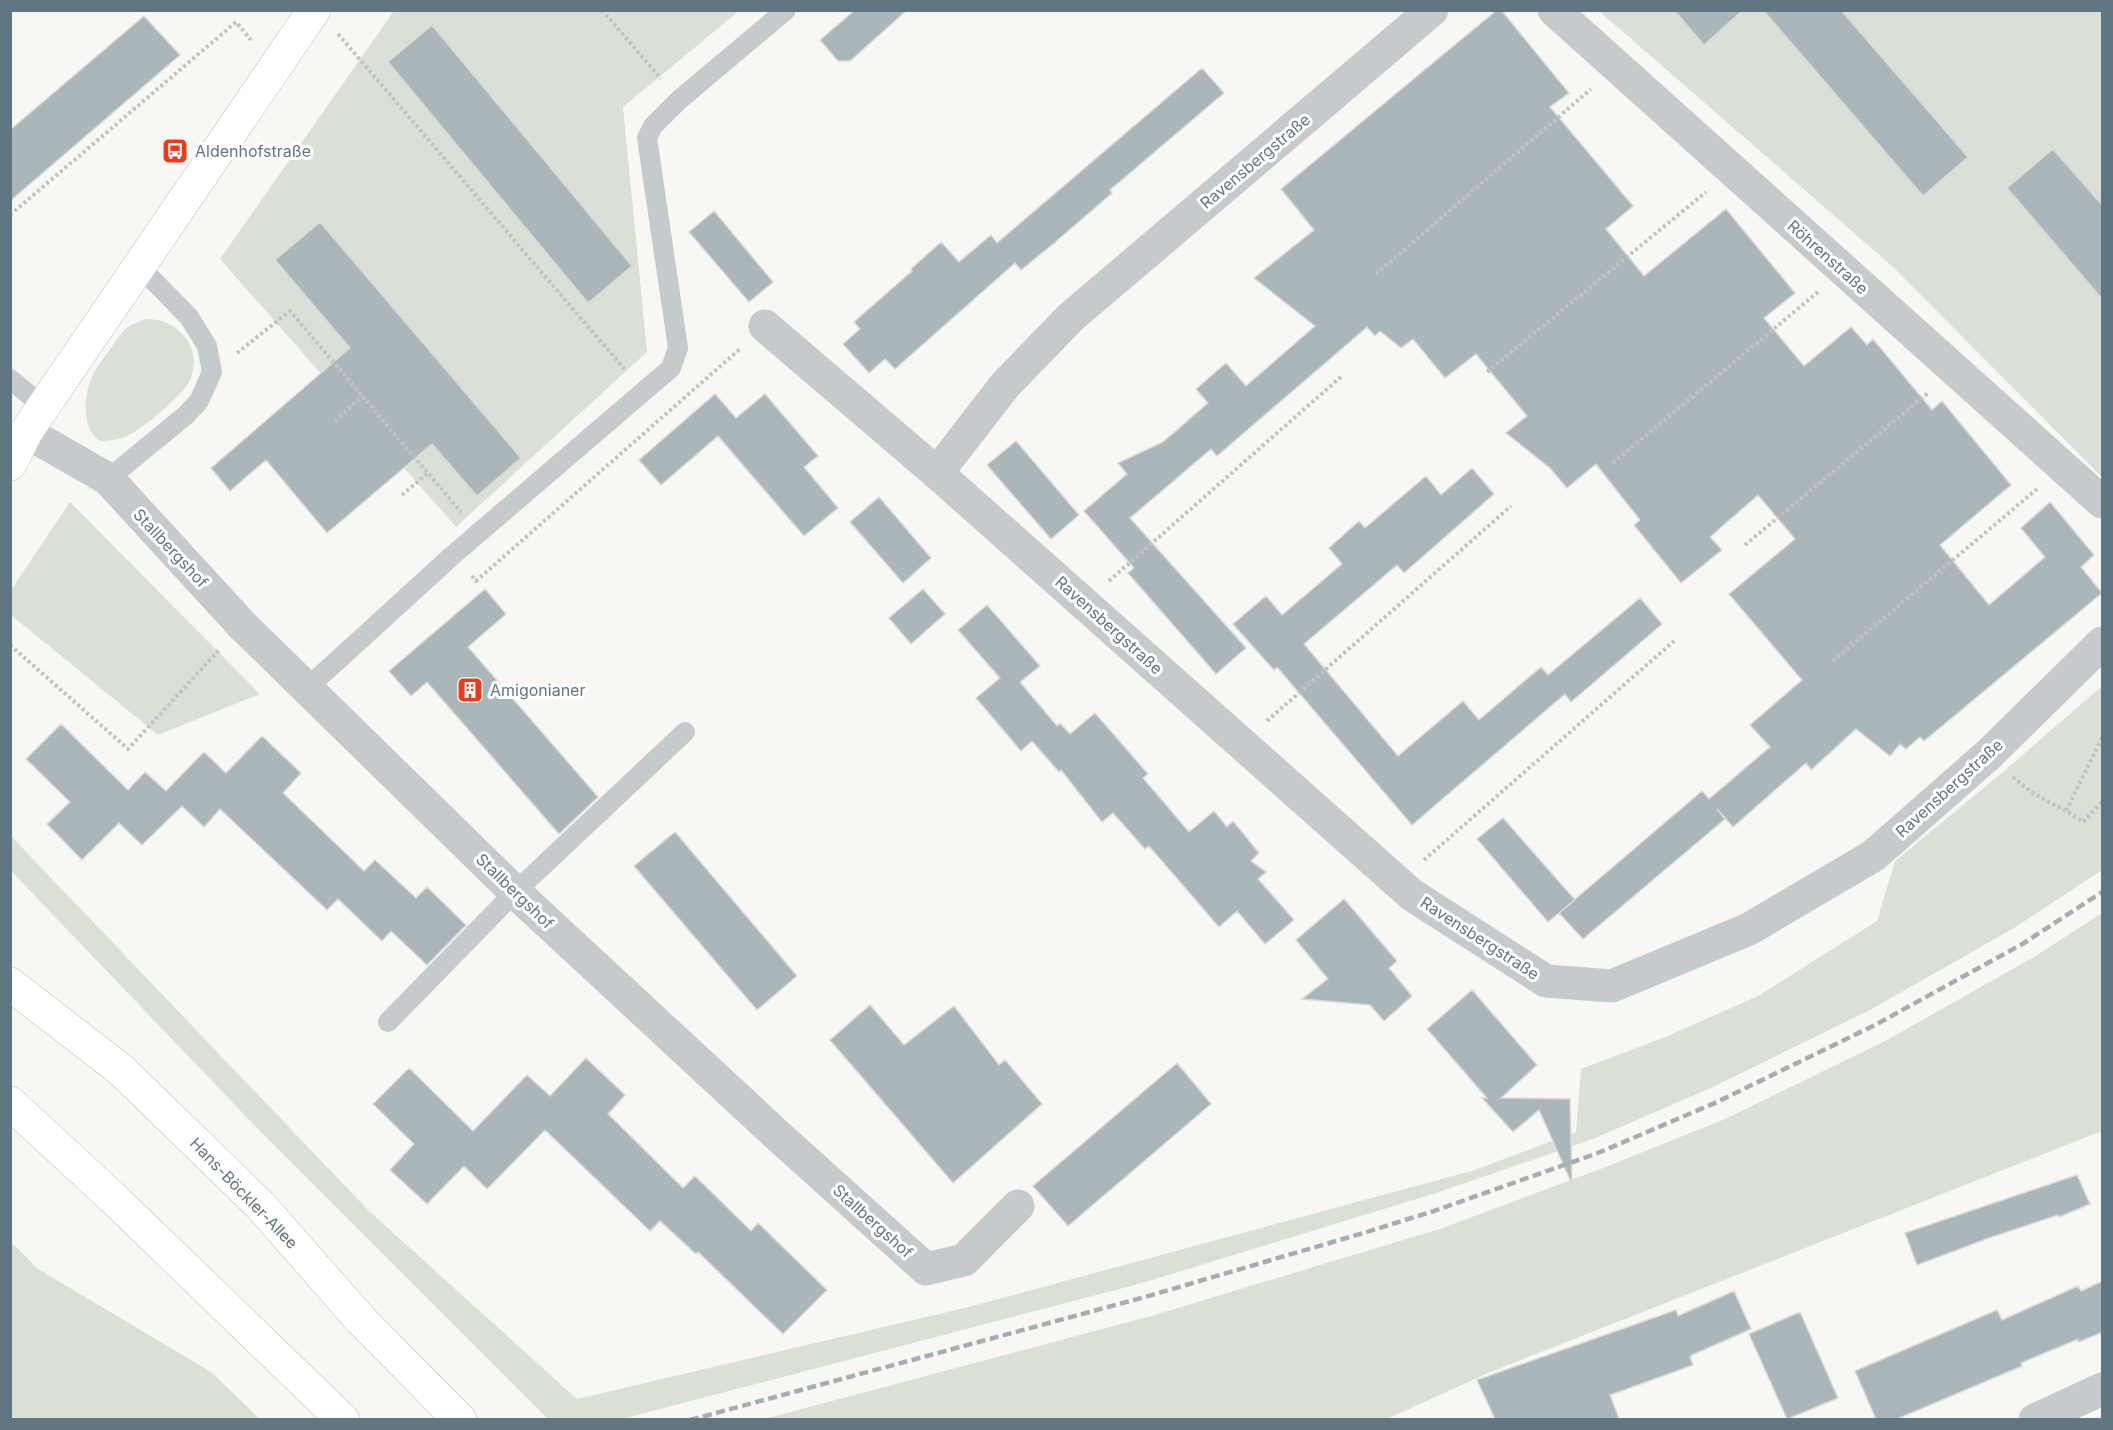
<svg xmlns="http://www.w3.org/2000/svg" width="2113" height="1430" viewBox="0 0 2113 1430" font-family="Inter,sans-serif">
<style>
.green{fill:#dae0d5}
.building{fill:#abb6ba;stroke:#d9d9d7;stroke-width:1.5}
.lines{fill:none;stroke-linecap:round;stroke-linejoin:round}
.secondary-casing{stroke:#b7bec1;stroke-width:34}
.path{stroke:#c0c3c5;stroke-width:4;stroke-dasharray:3 3;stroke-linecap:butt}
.lane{stroke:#c5cacd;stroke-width:20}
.street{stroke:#c5cacd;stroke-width:33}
.secondary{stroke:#fff;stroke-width:33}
.rail{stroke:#a5adb2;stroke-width:4.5;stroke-dasharray:9 4.5;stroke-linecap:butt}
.labels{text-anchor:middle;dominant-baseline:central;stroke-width:6;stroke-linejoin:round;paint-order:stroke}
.poi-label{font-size:16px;fill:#607682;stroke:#fff;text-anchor:start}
.street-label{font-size:16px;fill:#607682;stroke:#fff}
</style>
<rect width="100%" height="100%" fill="#f8f7f4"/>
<path class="green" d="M 394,11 L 739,11 L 623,107 L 647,352 L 456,527 L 220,259 Z
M 1599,11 L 2102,11 L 2102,477 L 1893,267 Z
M 146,319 C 179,318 205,350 189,382 C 183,395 141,430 127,436 C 118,440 109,441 100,441 C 82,429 83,398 91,380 C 95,368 104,358 111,348 C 116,341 121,332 129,326 C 134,323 140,321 146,319 Z
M 70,502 L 260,694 L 158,735 L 11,615 L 11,590 Z
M 2102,686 L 2102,870 L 2014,928 L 1870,1010 L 1713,1087 L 1593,1139 L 1433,1194 L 1142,1283 L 622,1419 L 548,1419 L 258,1129 L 11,871 L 10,835 L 369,1211 L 577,1399 L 969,1307 L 1475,1170 L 1576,1132 L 1581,1069 L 1663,1038 L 1758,996 L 1877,921 L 1895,861 L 2003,772 Z
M 2102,913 L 2102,1131 L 1488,1373 L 1387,1419 L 760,1420 L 1151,1316 L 1440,1229 L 1603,1168 L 1725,1119 L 1887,1040 L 2034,957 Z
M 11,1242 L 38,1269 L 211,1372 L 260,1419 L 11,1419 Z"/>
<path class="building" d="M 855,10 L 907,10 L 850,61 L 838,61 L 820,40 Z
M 1497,10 L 1501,10 L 1569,93 L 1550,107 L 1633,206 L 1606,229 L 1644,276 L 1726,209 L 1795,293 L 1764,318 L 1804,366 L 1851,327 L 1867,345 L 1873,339 L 1932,410 L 1942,401 L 2011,485 L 1940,545 L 1989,605 L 2045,557 L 2021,528 L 2050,502 L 2094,555 L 2081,567 L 2102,593 L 1924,741 L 1920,737 L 1906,749 L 1900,744 L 1890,756 L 1856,729 L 1811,770 L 1806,763 L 1733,827 L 1717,809 L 1725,819 L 1583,939 L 1559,913 L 1702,791 L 1709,799 L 1770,747 L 1750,725 L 1802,680 L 1729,594 L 1795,539 L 1758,495 L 1710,537 L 1722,550 L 1681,583 L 1634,525 L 1640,520 L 1596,464 L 1567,488 L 1550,468 L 1506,433 L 1527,416 L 1476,354 L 1445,378 L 1413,339 L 1401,348 L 1380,331 L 1375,336 L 1367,327 L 1217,456 L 1211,449 L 1130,518 L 1246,648 L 1216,674 L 1128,573 L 1134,568 L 1084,511 L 1127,474 L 1118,463 L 1163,442 L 1208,403 L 1196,389 L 1226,363 L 1246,386 L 1315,326 L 1254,278 L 1314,230 L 1281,189 Z
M 1674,10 L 1743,10 L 1704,45 Z
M 1763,10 L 1841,10 L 1968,157 L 1923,196 Z
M 144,16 L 180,55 L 10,201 L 10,130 Z
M 432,25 L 632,266 L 588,303 L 388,62 Z
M 1202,68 L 1224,93 L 1110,190 L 1112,193 L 1053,244 L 1021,270 L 1015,263 L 895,369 L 885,359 L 869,373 L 843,344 L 860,329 L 854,322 L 912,271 L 911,269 L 941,242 L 959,262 L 991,235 L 997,243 Z
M 2053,149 L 2103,206 L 2103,300 L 2007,188 Z
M 714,211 L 773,282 L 749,302 L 689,232 Z
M 320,222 L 521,458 L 477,496 L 432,444 L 327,533 L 266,460 L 230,491 L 211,468 L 350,348 L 275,260 Z
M 715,394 L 736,418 L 765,394 L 818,456 L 804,467 L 838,508 L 804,536 L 718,436 L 661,485 L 639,460 Z
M 1016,441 L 1079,515 L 1051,539 L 987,465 Z
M 1472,468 L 1494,494 L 1404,573 L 1397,565 L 1304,644 L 1398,756 L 1463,701 L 1479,720 L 1541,667 L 1548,675 L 1640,598 L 1662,624 L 1571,702 L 1565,694 L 1412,825 L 1277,667 L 1274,670 L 1233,624 L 1266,596 L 1282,615 L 1342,564 L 1329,548 L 1359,521 L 1365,528 L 1426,476 L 1441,495 Z
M 879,497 L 931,558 L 903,583 L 850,522 Z
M 485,589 L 506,614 L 468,647 L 598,797 L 559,834 L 427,682 L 411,696 L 389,671 Z
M 923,589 L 945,614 L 911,644 L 889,618 Z
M 987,605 L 1040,666 L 1020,682 L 1057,726 L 1060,723 L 1070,734 L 1095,713 L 1148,774 L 1143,778 L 1189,832 L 1214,811 L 1227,827 L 1233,821 L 1259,853 L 1251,861 L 1266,872 L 1258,879 L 1294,920 L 1265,944 L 1237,911 L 1219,927 L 1149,846 L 1145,849 L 1113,813 L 1102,822 L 1061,770 L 1059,772 L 1032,741 L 1021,751 L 976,698 L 1000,678 L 958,630 Z
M 61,724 L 128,790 L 145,772 L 166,791 L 204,752 L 226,773 L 262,736 L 301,773 L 283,793 L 364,871 L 375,860 L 416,898 L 427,887 L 466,925 L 427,965 L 391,931 L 382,941 L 338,899 L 327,910 L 220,809 L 204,827 L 182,806 L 142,845 L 119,823 L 82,860 L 47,824 L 70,802 L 26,759 Z
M 1503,818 L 1575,900 L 1548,922 L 1477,839 Z
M 675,832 L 797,976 L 757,1010 L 634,866 Z
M 1344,899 L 1397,961 L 1389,968 L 1412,996 L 1384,1021 L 1370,1005 L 1302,999 L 1328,979 L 1296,940 Z
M 1472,990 L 1537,1065 L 1501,1098 L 1570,1099 L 1572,1184 L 1539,1110 L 1513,1132 L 1482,1098 L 1487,1098 L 1427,1029 Z
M 870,1005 L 904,1045 L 954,1006 L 999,1065 L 1005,1060 L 1042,1104 L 953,1183 L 830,1040 Z
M 586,1058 L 625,1095 L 608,1114 L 683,1188 L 695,1176 L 751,1231 L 758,1223 L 827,1290 L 783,1334 L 698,1252 L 696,1254 L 660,1221 L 650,1231 L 545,1130 L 487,1189 L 464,1166 L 427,1204 L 390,1170 L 414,1144 L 373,1104 L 409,1068 L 473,1131 L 527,1075 L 550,1096 Z
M 1177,1063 L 1211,1104 L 1068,1226 L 1033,1186 Z
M 2077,1175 L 2090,1204 L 2059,1217 L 2058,1215 L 1989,1238 L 1917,1265 L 1905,1233 Z
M 2103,1281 L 2103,1332 L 2079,1342 L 2078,1339 L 2021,1363 L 2022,1366 L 1897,1419 L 1876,1419 L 1855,1371 L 1997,1310 L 2002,1320 L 2078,1286 L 2081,1291 Z
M 1734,1291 L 1751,1329 L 1692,1355 L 1690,1357 L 1693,1365 L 1610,1395 L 1619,1419 L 1495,1419 L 1477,1380 L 1676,1310 L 1678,1316 Z
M 1800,1312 L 1838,1398 L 1787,1419 L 1749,1334 Z"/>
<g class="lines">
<g class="secondary-casing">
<path id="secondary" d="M 10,464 L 26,432 L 314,10
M 10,984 L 121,1070 L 260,1205 L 361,1320 L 460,1420
M 10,1103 L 112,1197 L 343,1420"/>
</g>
<path class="path" d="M 602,10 L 661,79
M 338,34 L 626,371
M 10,215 L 236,22 L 251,40
M 1376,274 L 1591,89
M 237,353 L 290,311 L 461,512
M 1487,372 L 1706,192
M 335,421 L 362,396
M 1613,463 L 1818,292
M 402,495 L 428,473
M 1745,545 L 1929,392
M 472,576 L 476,581 L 741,348
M 1109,581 L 1343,375
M 10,645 L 128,749 L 219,650
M 1833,661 L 2037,489
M 1267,721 L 1511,506
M 2102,738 L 2066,811 L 2083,822 L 2102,802
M 2013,777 L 2033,793 L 2066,811
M 1424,860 L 1674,641"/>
<path class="lane" d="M 10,379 L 44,407
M 108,479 L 186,415 L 199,401 L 212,372 L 207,346 L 189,317 L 140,267
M 306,689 L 453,555 L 671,368 L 678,348 L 647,138 L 653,126 L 679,100 L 786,10
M 388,1022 L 515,892 L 685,732"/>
<path class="street" d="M 1554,10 L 2102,502
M 765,326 L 937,473 L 1412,895 L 1546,981 L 1612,986 L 1749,929 L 1873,856 L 1988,755 L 2102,643
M 26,432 L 108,479 L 242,625 L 515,892 L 776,1134 L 926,1269 L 964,1260 L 1018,1206
M 937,473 L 1005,385 L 1071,317 L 1432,10
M 2035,1420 L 2102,1389"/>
<use href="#secondary" class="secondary"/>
<path class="rail" d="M 690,1420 L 1145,1297 L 1360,1234 L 1434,1211 L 1598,1153 L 1717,1102 L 1877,1024 L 2024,943 L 2102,892"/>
</g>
<defs>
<g id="bus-square" transform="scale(1.35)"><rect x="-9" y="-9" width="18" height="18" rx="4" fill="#f1381b" stroke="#fff"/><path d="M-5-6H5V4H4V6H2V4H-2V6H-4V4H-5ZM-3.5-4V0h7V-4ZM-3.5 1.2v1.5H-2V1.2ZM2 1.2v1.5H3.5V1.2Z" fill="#fff"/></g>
<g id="building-square" transform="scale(1.35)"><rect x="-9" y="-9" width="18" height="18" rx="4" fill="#f1381b" stroke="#fff"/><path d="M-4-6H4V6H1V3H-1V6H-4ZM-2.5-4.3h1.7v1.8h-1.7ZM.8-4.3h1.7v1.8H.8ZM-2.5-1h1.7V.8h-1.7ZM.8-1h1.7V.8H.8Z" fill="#fff"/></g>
</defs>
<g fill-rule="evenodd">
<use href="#bus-square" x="175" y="151"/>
<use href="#building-square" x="470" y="690"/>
</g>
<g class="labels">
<g class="poi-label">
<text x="195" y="151">Aldenhofstraße</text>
<text x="490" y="690">Amigonianer</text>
</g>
<g class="street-label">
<text transform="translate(1255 161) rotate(-40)">Ravensbergstraße</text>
<text transform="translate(1828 257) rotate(42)">Röhrenstraße</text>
<text transform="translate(171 548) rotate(47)">Stallbergshof</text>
<text transform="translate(1109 625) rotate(42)">Ravensbergstraße</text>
<text transform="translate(1949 788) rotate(-42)">Ravensbergstraße</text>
<text transform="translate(515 891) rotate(44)">Stallbergshof</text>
<text transform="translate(1480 938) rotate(33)">Ravensbergstraße</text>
<text transform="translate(244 1193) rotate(46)">Hans-Böckler-Allee</text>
<text transform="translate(873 1221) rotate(42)">Stallbergshof</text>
</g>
</g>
<rect width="2113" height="1430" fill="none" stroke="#607682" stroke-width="24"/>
</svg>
